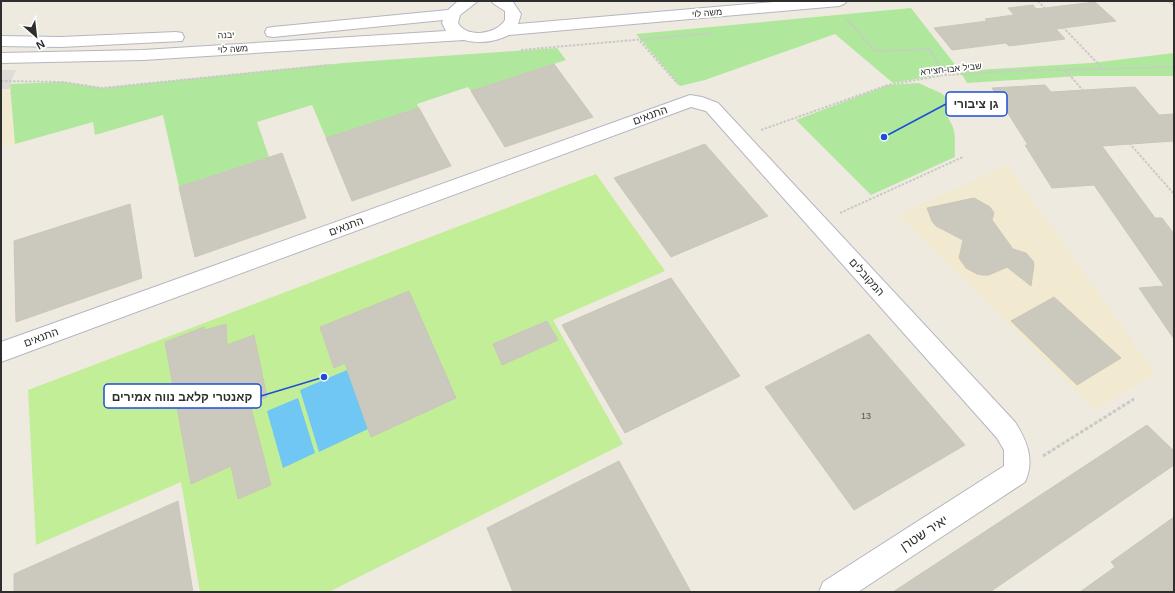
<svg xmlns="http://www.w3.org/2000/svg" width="1175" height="593" viewBox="0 0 1175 593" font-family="Arial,Heebo,sans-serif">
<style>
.education{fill:#f1e9d0}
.green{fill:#afe79c}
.pitch{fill:#c2ee97}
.plaza{fill:#dfdcd7}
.water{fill:#71c7f3}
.building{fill:#cbc8be;stroke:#cbc6b9}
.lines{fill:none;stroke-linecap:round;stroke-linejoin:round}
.street-casing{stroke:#b4b5c1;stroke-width:2}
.secondary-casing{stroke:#b4b5c1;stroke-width:2}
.path-far1{stroke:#c9c9c9;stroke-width:2;stroke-dasharray:2.5 1.5;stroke-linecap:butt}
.path{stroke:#c9c9c9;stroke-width:3;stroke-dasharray:3.5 2;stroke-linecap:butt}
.street{fill:#fff;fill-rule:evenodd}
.secondary{fill:#fff;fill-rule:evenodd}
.labels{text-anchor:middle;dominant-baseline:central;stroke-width:3.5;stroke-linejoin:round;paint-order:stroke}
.far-street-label{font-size:9px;fill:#2e2e2e;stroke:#fff}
.number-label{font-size:9px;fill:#555452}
.street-label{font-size:11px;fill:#2e2e2e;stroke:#fff}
.near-street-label{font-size:13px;fill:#2e2e2e;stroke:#fff}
.leader{fill:none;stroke:#1d4ed8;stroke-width:1.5}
.callout-dot{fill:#1d4ed8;stroke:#fff;stroke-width:1.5}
.callout{fill:#fff;stroke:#1d4ed8;stroke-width:1.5}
.callout-label{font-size:12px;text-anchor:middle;font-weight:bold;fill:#2e2e2e}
</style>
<rect width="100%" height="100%" fill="#efeae0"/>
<path class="education" d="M 11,89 L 15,144 L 1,148 L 1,91 Z
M 1008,165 L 1155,373 L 1095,410 L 898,215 Z"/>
<path class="green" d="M 911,8 L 960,71 L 1091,63 L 1174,53 L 1174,76 L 1079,76 L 967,83 L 960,71 L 893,83 L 835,34 L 705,80 L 680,86 L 636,34 Z
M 557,48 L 566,60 L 471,91 L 468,87 L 417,104 L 419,108 L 326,138 L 312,105 L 257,122 L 269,157 L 179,187 L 163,115 L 95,135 L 93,122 L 15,144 L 10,84 L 63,82 L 102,88 L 343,63 Z
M 919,83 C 930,90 944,90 950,104 C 943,118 951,118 954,131 C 956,138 954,149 955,157 L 871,195 L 796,120 L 888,85 Z"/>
<path class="pitch" d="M 596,174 L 665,271 L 553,320 L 623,444 L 329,592 L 200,592 L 181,482 L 36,545 L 28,390 Z"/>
<path class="plaza" d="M 1,70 L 16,70 L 10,84 L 11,89 L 1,89 Z"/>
<path class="water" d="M 347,370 L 368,429 L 319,452 L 300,390 Z
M 298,398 L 315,453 L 283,468 L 267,411 Z"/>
<path class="building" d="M 1095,2 L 1116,21 L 1056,29 L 1065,39 L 1009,46 L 1006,43 L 952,50 L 934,28 L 987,21 L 985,19 L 1014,15 L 1008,8 L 1033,5 L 1036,9 Z
M 554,64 L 593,117 L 505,147 L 471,91 Z
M 1045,85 L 1051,92 L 1135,87 L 1159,115 L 1174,114 L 1174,141 L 1102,146 L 1155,218 L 1162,218 L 1174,234 L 1174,339 L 1139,288 L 1164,286 L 1094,185 L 1052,188 L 1025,145 L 1028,145 L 992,88 Z
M 419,108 L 451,166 L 352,201 L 326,138 Z
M 705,144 L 768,216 L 671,257 L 614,178 Z
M 282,153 L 306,218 L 195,257 L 179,187 Z
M 974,198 L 990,207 L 994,213 L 992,220 L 1013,249 L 1026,253 L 1033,261 L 1034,265 L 1031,286 L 1007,267 L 989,275 L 983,275 L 977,274 L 966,268 L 959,258 L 963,240 L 936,226 L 932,221 L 927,208 Z
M 130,204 L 142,278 L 16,322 L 14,241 Z
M 671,278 L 740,376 L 625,433 L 562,325 Z
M 409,291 L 456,398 L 371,437 L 345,363 L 334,368 L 320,327 Z
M 1054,297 L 1121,358 L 1077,385 L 1011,321 Z
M 547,321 L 558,340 L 502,365 L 493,344 Z
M 226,324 L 227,345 L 254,335 L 267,397 L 250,404 L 271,485 L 238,499 L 231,466 L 191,484 L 165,342 L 204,327 L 205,330 Z
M 869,334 L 965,445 L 854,510 L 765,387 Z
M 1147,425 L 1174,451 L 1174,465 L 990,592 L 893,592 Z
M 619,461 L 691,592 L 513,592 L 487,528 Z
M 178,501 L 193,592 L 14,592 L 14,574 Z
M 1174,517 L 1174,592 L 1080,592 L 1115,567 L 1111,562 Z"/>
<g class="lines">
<g class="street-casing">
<path id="street" d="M 690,95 L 702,97 L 718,103 L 1015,422 C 1027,441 1035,460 1025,482 L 858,592 L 819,592 L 823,582 L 1004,466 L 1004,450 L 997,438 L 706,111 L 691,107 L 1,362 L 1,342 Z"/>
</g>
<g class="secondary-casing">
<path id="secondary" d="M 458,1 L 478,1 L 460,15 L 458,23 C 467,39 497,34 505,20 L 505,11 L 494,4 L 491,1 L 513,2 L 521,14 L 518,24 L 785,1 L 847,1 L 844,4 L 839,6 L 509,35 C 495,42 480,44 464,40 L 143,60 L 1,63 L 1,53 L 143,50 L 446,31 L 442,23 L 443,20 L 273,37 L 267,36 L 265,32 L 267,28 L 273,27 L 448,10 Z
M 176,32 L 182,33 L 184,37 L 182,41 L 61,47 L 1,46 L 1,36 L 61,37 Z"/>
</g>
<path class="path-far1" d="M 1038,1 L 1103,69
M 1169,1 L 1174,6
M 846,20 L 848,20 L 875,51 L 930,49 L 944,75
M 640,41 L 678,84
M 521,50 L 713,33
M 1066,71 L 1174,194
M 1,81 L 63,82 L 102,88 L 329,65
M 761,130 L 888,85 L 944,75 L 1014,71 L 1174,67
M 840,213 L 963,157"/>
<path class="path" d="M 1043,456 L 1134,399"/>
<use href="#street" class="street"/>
<use href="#secondary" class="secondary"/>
</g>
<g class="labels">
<g class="far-street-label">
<text transform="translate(707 13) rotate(-5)">משה לוי</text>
<text transform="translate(226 35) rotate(-3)">יבנה</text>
<text transform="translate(233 49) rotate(-3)">משה לוי</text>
<text transform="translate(951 69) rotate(-6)">שביל אבו-חצירא</text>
</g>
<g class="number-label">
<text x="866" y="416">13</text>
</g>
<g class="street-label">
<text transform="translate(650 115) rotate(-20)">התנאים</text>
<text transform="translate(346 226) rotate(-20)">התנאים</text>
<text transform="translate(867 277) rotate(48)">המקובלים</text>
<text transform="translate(41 337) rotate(-20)">התנאים</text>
</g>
<g class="near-street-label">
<text transform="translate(924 533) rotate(-33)">יאיר שטרן</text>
</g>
</g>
<path class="leader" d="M884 137L946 104M324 377L261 396"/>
<g class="callout-dot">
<circle cx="884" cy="137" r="4"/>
<circle cx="324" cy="377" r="4"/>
</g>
<g class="callout">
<rect x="946" y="92" width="61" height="24" rx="4"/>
<rect x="104" y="384" width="157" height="24" rx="4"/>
</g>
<g class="callout-label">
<text x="976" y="108">גן ציבורי</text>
<text x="182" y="401">קאנטרי קלאב נווה אמירים</text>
</g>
<rect width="1175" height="593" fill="none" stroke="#2e2e2e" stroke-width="4"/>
<g transform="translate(36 36) rotate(152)" stroke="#ffffff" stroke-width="3" paint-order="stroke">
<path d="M0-3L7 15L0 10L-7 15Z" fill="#2e2e2e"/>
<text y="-6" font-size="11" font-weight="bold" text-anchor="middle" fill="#2e2e2e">N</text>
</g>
</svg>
